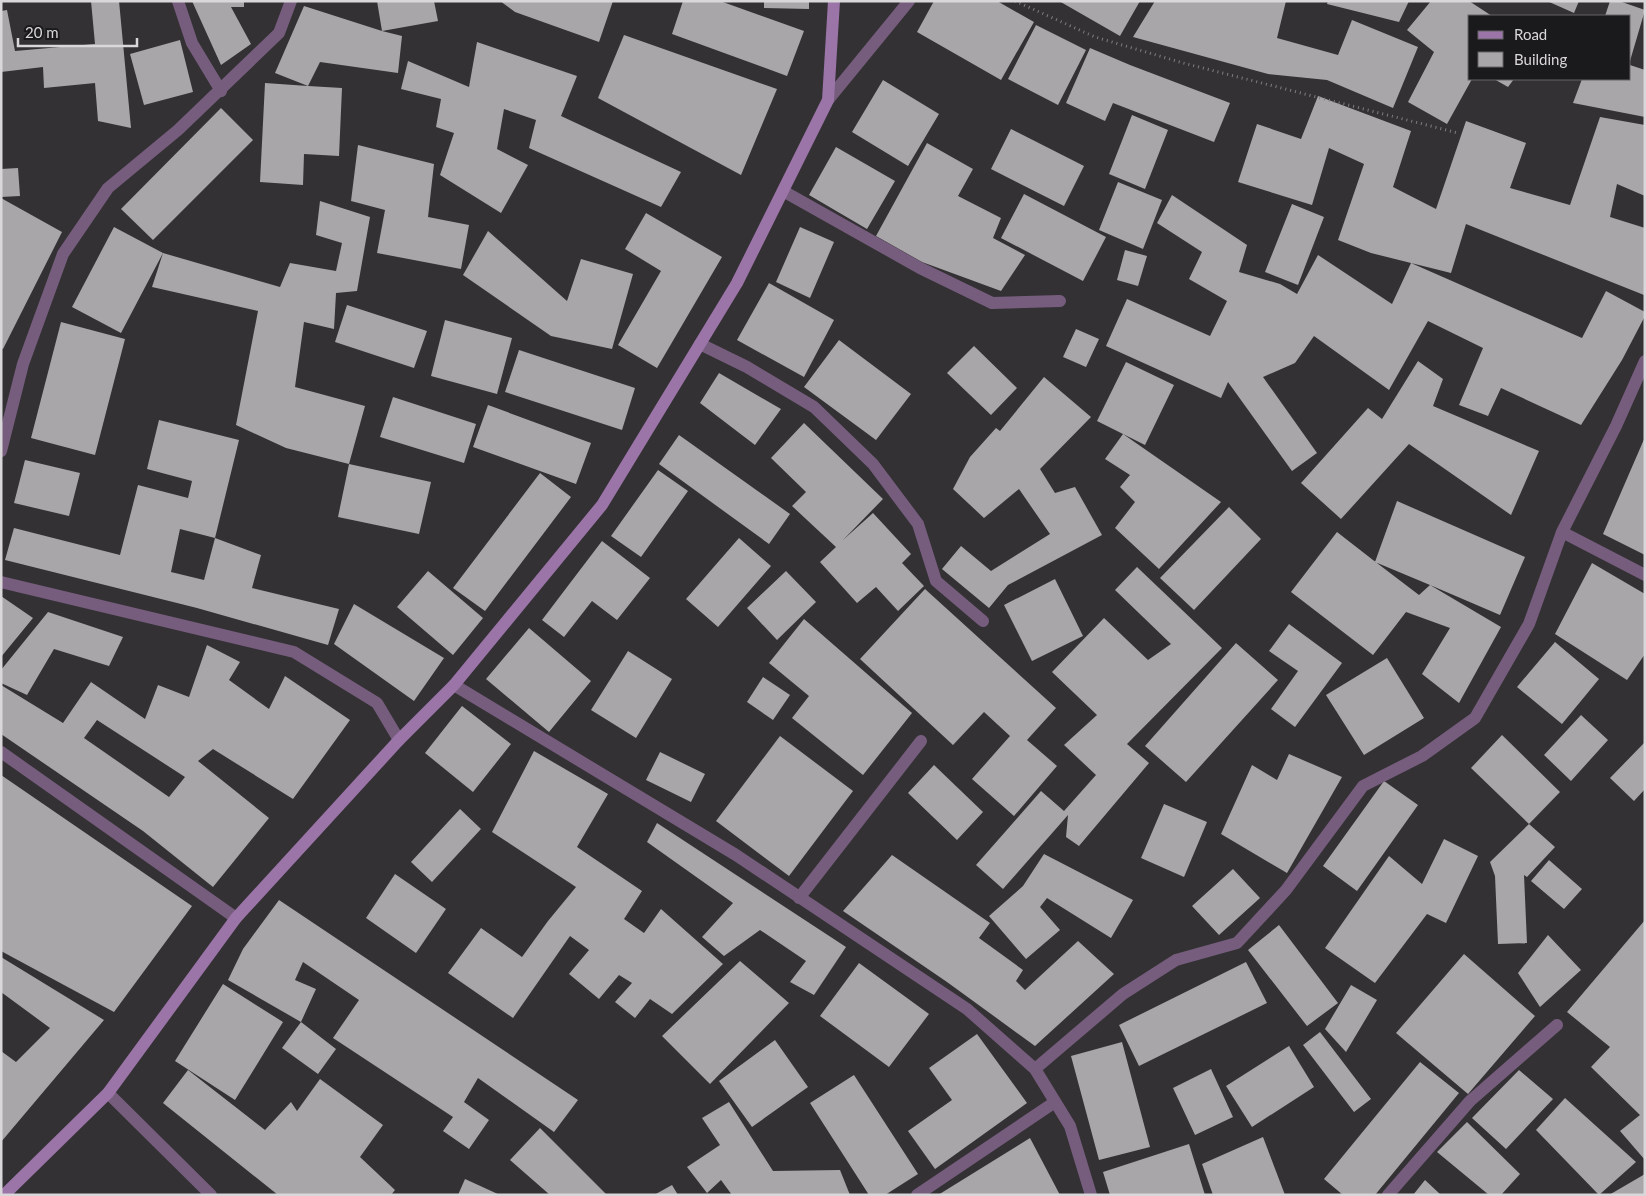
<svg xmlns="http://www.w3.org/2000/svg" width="1646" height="1196" viewBox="0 0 1646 1196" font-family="Lato,sans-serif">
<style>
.building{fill:#a8a6a9;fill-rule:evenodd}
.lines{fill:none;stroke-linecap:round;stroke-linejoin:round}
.path{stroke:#807e80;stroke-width:3;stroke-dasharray:1 4;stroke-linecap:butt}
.street{stroke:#765d7d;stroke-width:12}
.secondary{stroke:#9b74a8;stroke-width:12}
</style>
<rect width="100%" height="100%" fill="#333134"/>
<path class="building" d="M 91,1 L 119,1 L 131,128 L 98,121 L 95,83 L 44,88 L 43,67 L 1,72 L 1,11 L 7,10 L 15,51 L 95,44 Z
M 192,1 L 244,1 L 244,7 L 231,7 L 251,44 L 221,65 Z
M 377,1 L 434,1 L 438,21 L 382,31 L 402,36 L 398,73 L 320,62 L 308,86 L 342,88 L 339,156 L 304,154 L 303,185 L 260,182 L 265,83 L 308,86 L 275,73 L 304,6 L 382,31 Z
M 500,1 L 613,1 L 599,42 L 515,12 Z
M 683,1 L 720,1 L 804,31 L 787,76 L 672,34 Z
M 764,1 L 809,1 L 809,9 L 764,8 Z
M 934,1 L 997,1 L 1034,22 L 1001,80 L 917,32 Z
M 1059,1 L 1140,1 L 1120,36 Z
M 1155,1 L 1286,1 L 1277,38 L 1338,55 L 1352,20 L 1418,47 L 1393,108 L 1327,80 L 1268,74 L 1133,37 Z
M 1328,1 L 1409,1 L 1399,22 L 1327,4 Z
M 1431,1 L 1469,1 L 1492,16 L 1470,16 L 1470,79 L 1472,79 L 1447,124 L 1408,102 L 1434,52 L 1407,30 Z
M 1547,1 L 1579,1 L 1574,13 Z
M 1610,1 L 1619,1 L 1645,10 L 1630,61 L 1630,16 L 1605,16 Z
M 1036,25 L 1086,50 L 1058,105 L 1008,79 Z
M 624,35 L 777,89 L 741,175 L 598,98 Z
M 180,40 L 193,92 L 144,105 L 130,54 Z
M 477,42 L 577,76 L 561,116 L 681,172 L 661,207 L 529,148 L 536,120 L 504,109 L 497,149 L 528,165 L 501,213 L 440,175 L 454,133 L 436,127 L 441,99 L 401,89 L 408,61 L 469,87 Z
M 1090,48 L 1130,65 L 1230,103 L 1214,142 L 1113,103 L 1105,121 L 1066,103 Z
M 1630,65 L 1645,70 L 1645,117 L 1573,103 L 1582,79 L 1630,79 Z
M 1494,79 L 1514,79 L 1508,87 Z
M 883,80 L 939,114 L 908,166 L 852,132 Z
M 1318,96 L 1411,131 L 1393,187 L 1436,209 L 1466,121 L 1526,143 L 1510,188 L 1570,205 L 1600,117 L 1645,125 L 1645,196 L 1617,184 L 1610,217 L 1645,228 L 1644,295 L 1466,224 L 1451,273 L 1371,253 L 1338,240 L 1364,164 L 1329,148 L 1312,205 L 1238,182 L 1257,124 L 1301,139 Z
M 221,108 L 253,140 L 153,240 L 121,209 Z
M 1132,115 L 1168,130 L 1145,189 L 1109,174 Z
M 1011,129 L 1084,166 L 1064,206 L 991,169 Z
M 927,143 L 973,169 L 958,196 L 1001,218 L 993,238 L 1025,255 L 1001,291 L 922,262 L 876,236 Z
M 358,145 L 434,164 L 428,217 L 469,225 L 461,269 L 377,253 L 385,210 L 351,201 Z
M 836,147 L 895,181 L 867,229 L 809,195 Z
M 18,168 L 20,196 L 1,197 L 1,169 Z
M 1118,182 L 1162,200 L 1143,249 L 1099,230 Z
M 1024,194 L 1106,237 L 1083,281 L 1001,238 Z
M 1172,195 L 1247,245 L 1239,272 L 1280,284 L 1297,294 L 1318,255 L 1392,304 L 1411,263 L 1582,338 L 1606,291 L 1645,312 L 1645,316 L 1622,360 L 1581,425 L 1501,388 L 1488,416 L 1459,405 L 1483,348 L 1428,321 L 1389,390 L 1314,336 L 1295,363 L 1263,377 L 1317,453 L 1292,471 L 1228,382 L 1221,398 L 1106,346 L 1127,299 L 1210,336 L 1227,301 L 1189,279 L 1202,252 L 1157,223 Z
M 1,198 L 62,232 L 3,349 L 1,348 Z
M 320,201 L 370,217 L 357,291 L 336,293 L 334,329 L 304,322 L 295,387 L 365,406 L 349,464 L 431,482 L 419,534 L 338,517 L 349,464 L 286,448 L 236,425 L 258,311 L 152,287 L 163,253 L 280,287 L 290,263 L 336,271 L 342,243 L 316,235 Z
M 1292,204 L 1324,217 L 1298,285 L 1265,272 Z
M 646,213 L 722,257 L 657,368 L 618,345 L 661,271 L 625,249 Z
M 114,227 L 163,253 L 121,333 L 72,307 Z
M 800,227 L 834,242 L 810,298 L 776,282 Z
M 488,231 L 567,301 L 581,259 L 633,274 L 612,349 L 551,336 L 463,275 Z
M 1125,250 L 1147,256 L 1138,286 L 1117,280 Z
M 769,283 L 834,320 L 804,377 L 737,340 Z
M 347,305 L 427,331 L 414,368 L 335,342 Z
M 445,320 L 512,338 L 497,394 L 431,376 Z
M 61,322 L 125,339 L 95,455 L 31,438 Z
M 1076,329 L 1099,339 L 1086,367 L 1063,357 Z
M 839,340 L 911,394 L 876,440 L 804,387 Z
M 974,346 L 1017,388 L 991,415 L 947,373 Z
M 519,350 L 635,388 L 622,430 L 505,392 Z
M 1418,361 L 1443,379 L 1433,406 L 1539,451 L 1511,515 L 1409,444 L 1341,519 L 1301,483 L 1368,408 L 1382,419 Z
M 1126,362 L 1174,385 L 1145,445 L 1097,421 Z
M 719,373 L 781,409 L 755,445 L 700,403 Z
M 1044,377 L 1091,417 L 1040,469 L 1055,493 L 1075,487 L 1102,535 L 1008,585 L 989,608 L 942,569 L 961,546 L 991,571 L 1050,534 L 1019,489 L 984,518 L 953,489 L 970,457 L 996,428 L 1000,431 Z
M 393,397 L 476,424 L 464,463 L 380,437 Z
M 488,405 L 591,443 L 576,484 L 473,447 Z
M 159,420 L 239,440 L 215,538 L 180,529 L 171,572 L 204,580 L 215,538 L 261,555 L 252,588 L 339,609 L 328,645 L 197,608 L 5,560 L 14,528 L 120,555 L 138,485 L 188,498 L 192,481 L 147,469 Z
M 804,423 L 883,499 L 843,540 L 873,513 L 911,554 L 902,563 L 924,586 L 898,611 L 876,587 L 857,603 L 820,562 L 836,547 L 792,506 L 806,492 L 771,458 Z
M 1123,434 L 1221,502 L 1159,569 L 1115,528 L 1135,502 L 1120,487 L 1130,475 L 1105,459 Z
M 679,435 L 790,514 L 769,544 L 659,464 Z
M 1645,437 L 1645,555 L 1603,534 Z
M 25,460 L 80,473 L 69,516 L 14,503 Z
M 658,470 L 688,491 L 641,557 L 611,536 Z
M 540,473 L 571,497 L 485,611 L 453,588 Z
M 1397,501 L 1525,557 L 1500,615 L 1430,585 L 1501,627 L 1459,703 L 1422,674 L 1450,628 L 1406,612 L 1373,655 L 1291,592 L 1337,532 L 1373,560 L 1419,595 L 1430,585 L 1375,562 Z
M 1229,507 L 1261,539 L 1194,610 L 1160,578 Z
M 739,538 L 771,566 L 718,627 L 686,599 Z
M 602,541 L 650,578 L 617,620 L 592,601 L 564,637 L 542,620 Z
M 1592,563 L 1645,594 L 1645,654 L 1627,680 L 1555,634 Z
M 1137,567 L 1222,648 L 1127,744 L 1149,763 L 1079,846 L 1066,837 L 1068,815 L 1003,889 L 976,865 L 1041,791 L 1064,811 L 1096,775 L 1064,745 L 1097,715 L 1052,672 L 1104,618 L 1148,660 L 1171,644 L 1115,590 Z
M 428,571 L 483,618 L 453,655 L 397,607 Z
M 786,571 L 816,602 L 777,640 L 747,608 Z
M 1055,579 L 1083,636 L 1032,661 L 1004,605 Z
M 925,589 L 1056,708 L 1027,740 L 1057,766 L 1014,816 L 972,779 L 1010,736 L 984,712 L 953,745 L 860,659 Z
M 1,596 L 33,618 L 1,657 Z
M 354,604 L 444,658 L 414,701 L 334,644 Z
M 48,612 L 123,637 L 109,666 L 54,649 L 27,695 L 1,683 L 1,670 Z
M 804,619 L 912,713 L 863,775 L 792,718 L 809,696 L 769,663 Z
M 1289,624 L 1342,663 L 1295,727 L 1271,709 L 1298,671 L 1269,651 Z
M 529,628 L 591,681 L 549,732 L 486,679 Z
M 1555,642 L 1599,679 L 1562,724 L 1517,687 Z
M 1236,643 L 1278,680 L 1186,782 L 1145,746 Z
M 207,645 L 240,662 L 229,680 L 269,709 L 285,676 L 350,720 L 293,799 L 213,749 L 198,761 L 269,818 L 213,887 L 143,831 L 1,734 L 1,685 L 63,723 L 91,682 L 145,719 L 158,685 L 189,697 ZM 97,720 L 185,777 L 169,797 L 84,738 Z
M 628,651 L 672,679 L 636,738 L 591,710 Z
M 1387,658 L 1424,718 L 1364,755 L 1326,695 Z
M 763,677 L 790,695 L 773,720 L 747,702 Z
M 462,706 L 511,744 L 473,792 L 425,753 Z
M 1581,715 L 1608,740 L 1571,781 L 1544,755 Z
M 1502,735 L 1560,792 L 1529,824 L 1555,847 L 1527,877 L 1524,875 L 1527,943 L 1498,944 L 1495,876 L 1490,862 L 1529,824 L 1471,768 Z
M 780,736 L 853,791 L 789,876 L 716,821 Z
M 1645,742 L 1645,789 L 1634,801 L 1610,778 Z
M 534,751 L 608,794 L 577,847 L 642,891 L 624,919 L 644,933 L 661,909 L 723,964 L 672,1014 L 650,999 L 635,1018 L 615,1002 L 632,983 L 619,975 L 599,999 L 569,974 L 589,950 L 570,936 L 513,1018 L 448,973 L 481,928 L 522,957 L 548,921 L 576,887 L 492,832 Z
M 660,752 L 705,774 L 691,802 L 646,780 Z
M 1289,754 L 1342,777 L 1287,873 L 1221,834 L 1252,765 L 1277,780 Z
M 934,765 L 983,812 L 957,840 L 908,793 Z
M 1,775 L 192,906 L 114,1012 L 1,951 Z
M 1384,781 L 1418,805 L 1357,891 L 1323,866 Z
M 1164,804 L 1207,822 L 1184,877 L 1141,858 Z
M 460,809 L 481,829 L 432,882 L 411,862 Z
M 657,823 L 846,947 L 814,995 L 790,982 L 806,961 L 760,930 L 724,956 L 702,937 L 733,903 L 647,842 Z
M 1444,839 L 1478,856 L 1446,923 L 1427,914 L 1375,983 L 1325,948 L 1389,856 L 1422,884 Z
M 1044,854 L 1133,900 L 1111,938 L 1047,898 L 1040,907 L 1060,930 L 1026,959 L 989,916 L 1023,886 Z
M 892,855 L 990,923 L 979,938 L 1023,970 L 1016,981 L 1025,990 L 1078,941 L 1114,974 L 1035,1046 L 947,982 L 843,911 Z
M 1549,860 L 1582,889 L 1564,909 L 1531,881 Z
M 1233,869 L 1260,898 L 1219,935 L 1192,906 Z
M 395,874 L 446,909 L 416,953 L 366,918 Z
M 279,900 L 578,1100 L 554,1132 L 478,1078 L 464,1102 L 489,1120 L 469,1149 L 443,1131 L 453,1117 L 333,1038 L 359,1000 L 303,962 L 295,980 L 316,989 L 301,1022 L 228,980 L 243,949 Z
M 1645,920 L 1645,1160 L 1620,1131 L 1640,1115 L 1591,1067 L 1610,1047 L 1567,1012 Z
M 1279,925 L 1338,1003 L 1307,1026 L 1248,950 Z
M 1548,935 L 1581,970 L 1540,1007 L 1518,973 Z
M 1464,954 L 1535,1016 L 1468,1094 L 1396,1033 Z
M 1,957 L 104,1020 L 1,1142 L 1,1051 L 16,1062 L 50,1028 L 1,992 Z
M 740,961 L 789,1003 L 710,1084 L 662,1036 Z
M 1246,962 L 1267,1003 L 1139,1066 L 1119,1025 Z
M 859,963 L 929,1014 L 889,1067 L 820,1016 Z
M 223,984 L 283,1022 L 235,1100 L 175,1061 Z
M 1351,985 L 1377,1000 L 1346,1052 L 1325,1029 Z
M 301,1022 L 336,1049 L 318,1074 L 282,1048 Z
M 1320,1032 L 1371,1099 L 1354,1112 L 1303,1045 Z
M 977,1034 L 1027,1103 L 935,1169 L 908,1131 L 952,1100 L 929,1068 Z
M 775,1040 L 808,1087 L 752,1127 L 719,1081 Z
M 1122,1042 L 1150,1147 L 1099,1160 L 1071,1056 Z
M 1289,1046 L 1314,1087 L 1252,1127 L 1226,1086 Z
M 1420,1062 L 1459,1093 L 1375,1195 L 1343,1195 L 1324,1179 Z
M 1211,1069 L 1233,1117 L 1195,1135 L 1173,1088 Z
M 188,1070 L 265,1130 L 291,1102 L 297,1111 L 320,1079 L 383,1125 L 360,1157 L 395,1190 L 391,1195 L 278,1195 L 163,1103 Z
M 1519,1070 L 1553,1099 L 1506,1149 L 1472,1118 Z
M 854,1075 L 918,1174 L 885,1195 L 869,1195 L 810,1103 Z
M 1565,1098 L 1636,1162 L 1599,1195 L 1536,1130 Z
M 729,1102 L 773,1171 L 840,1170 L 850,1195 L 732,1195 L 721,1180 L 707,1193 L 687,1167 L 720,1145 L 702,1118 Z
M 1467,1122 L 1520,1174 L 1501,1195 L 1489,1195 L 1437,1152 Z
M 540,1128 L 607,1195 L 550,1195 L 510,1160 Z
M 1263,1137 L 1285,1195 L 1213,1195 L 1202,1164 Z
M 1030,1138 L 1060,1195 L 938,1195 Z
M 1189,1144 L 1205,1195 L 1110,1195 L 1103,1172 Z
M 1645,1174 L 1645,1195 L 1609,1195 Z
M 465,1179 L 500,1195 L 458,1195 Z
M 1425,1180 L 1441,1195 L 1413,1195 Z
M 672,1185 L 678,1195 L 654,1195 Z"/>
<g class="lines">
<path class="path" d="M 1015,1 L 1095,37 L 1183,63 L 1458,133"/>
<path class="street" d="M 178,1 L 192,43 L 221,91
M 828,100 L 909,1
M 783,191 L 920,268 L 992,303 L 1060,301
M 700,344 L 747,367 L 814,407 L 873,464 L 918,524 L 936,581 L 983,621
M 1,451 L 23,364 L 63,254 L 108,188 L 178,130 L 279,33 L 291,1
M 1562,532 L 1645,575
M 1,582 L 294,652 L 377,703 L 399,740
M 454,685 L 736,855 L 967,1009 L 1035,1069 L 1070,1126 L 1091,1195
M 1,752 L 236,918
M 799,898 L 921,741
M 1035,1069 L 1123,994 L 1176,960 L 1237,943 L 1286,890 L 1363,786 L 1422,756 L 1475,718 L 1529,624 L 1562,532 L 1616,426 L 1645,361
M 108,1093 L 211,1195
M 917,1195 L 1055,1102
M 1388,1195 L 1470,1101 L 1557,1025"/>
<path class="secondary" d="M 4,1195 L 108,1093 L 236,918 L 399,740 L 454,685 L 602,505 L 737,283 L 828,100 L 834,1"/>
</g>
<rect width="1646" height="1196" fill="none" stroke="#d9d7d9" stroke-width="5"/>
<rect x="1468" y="15" width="162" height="65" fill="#1a191b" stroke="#666567"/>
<rect x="1478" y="31" width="25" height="8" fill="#9b74a8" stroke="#666567"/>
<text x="1514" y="40" font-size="15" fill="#d9d7d9">Road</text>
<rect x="1478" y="52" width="25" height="15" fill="#a8a6a9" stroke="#666567"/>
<text x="1514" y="65" font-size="15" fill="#d9d7d9">Building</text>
<path d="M18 38v8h119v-8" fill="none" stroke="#d9d7d9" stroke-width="2.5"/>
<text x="25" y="38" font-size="15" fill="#d9d7d9" stroke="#1a191b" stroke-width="4" paint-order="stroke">20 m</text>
</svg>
